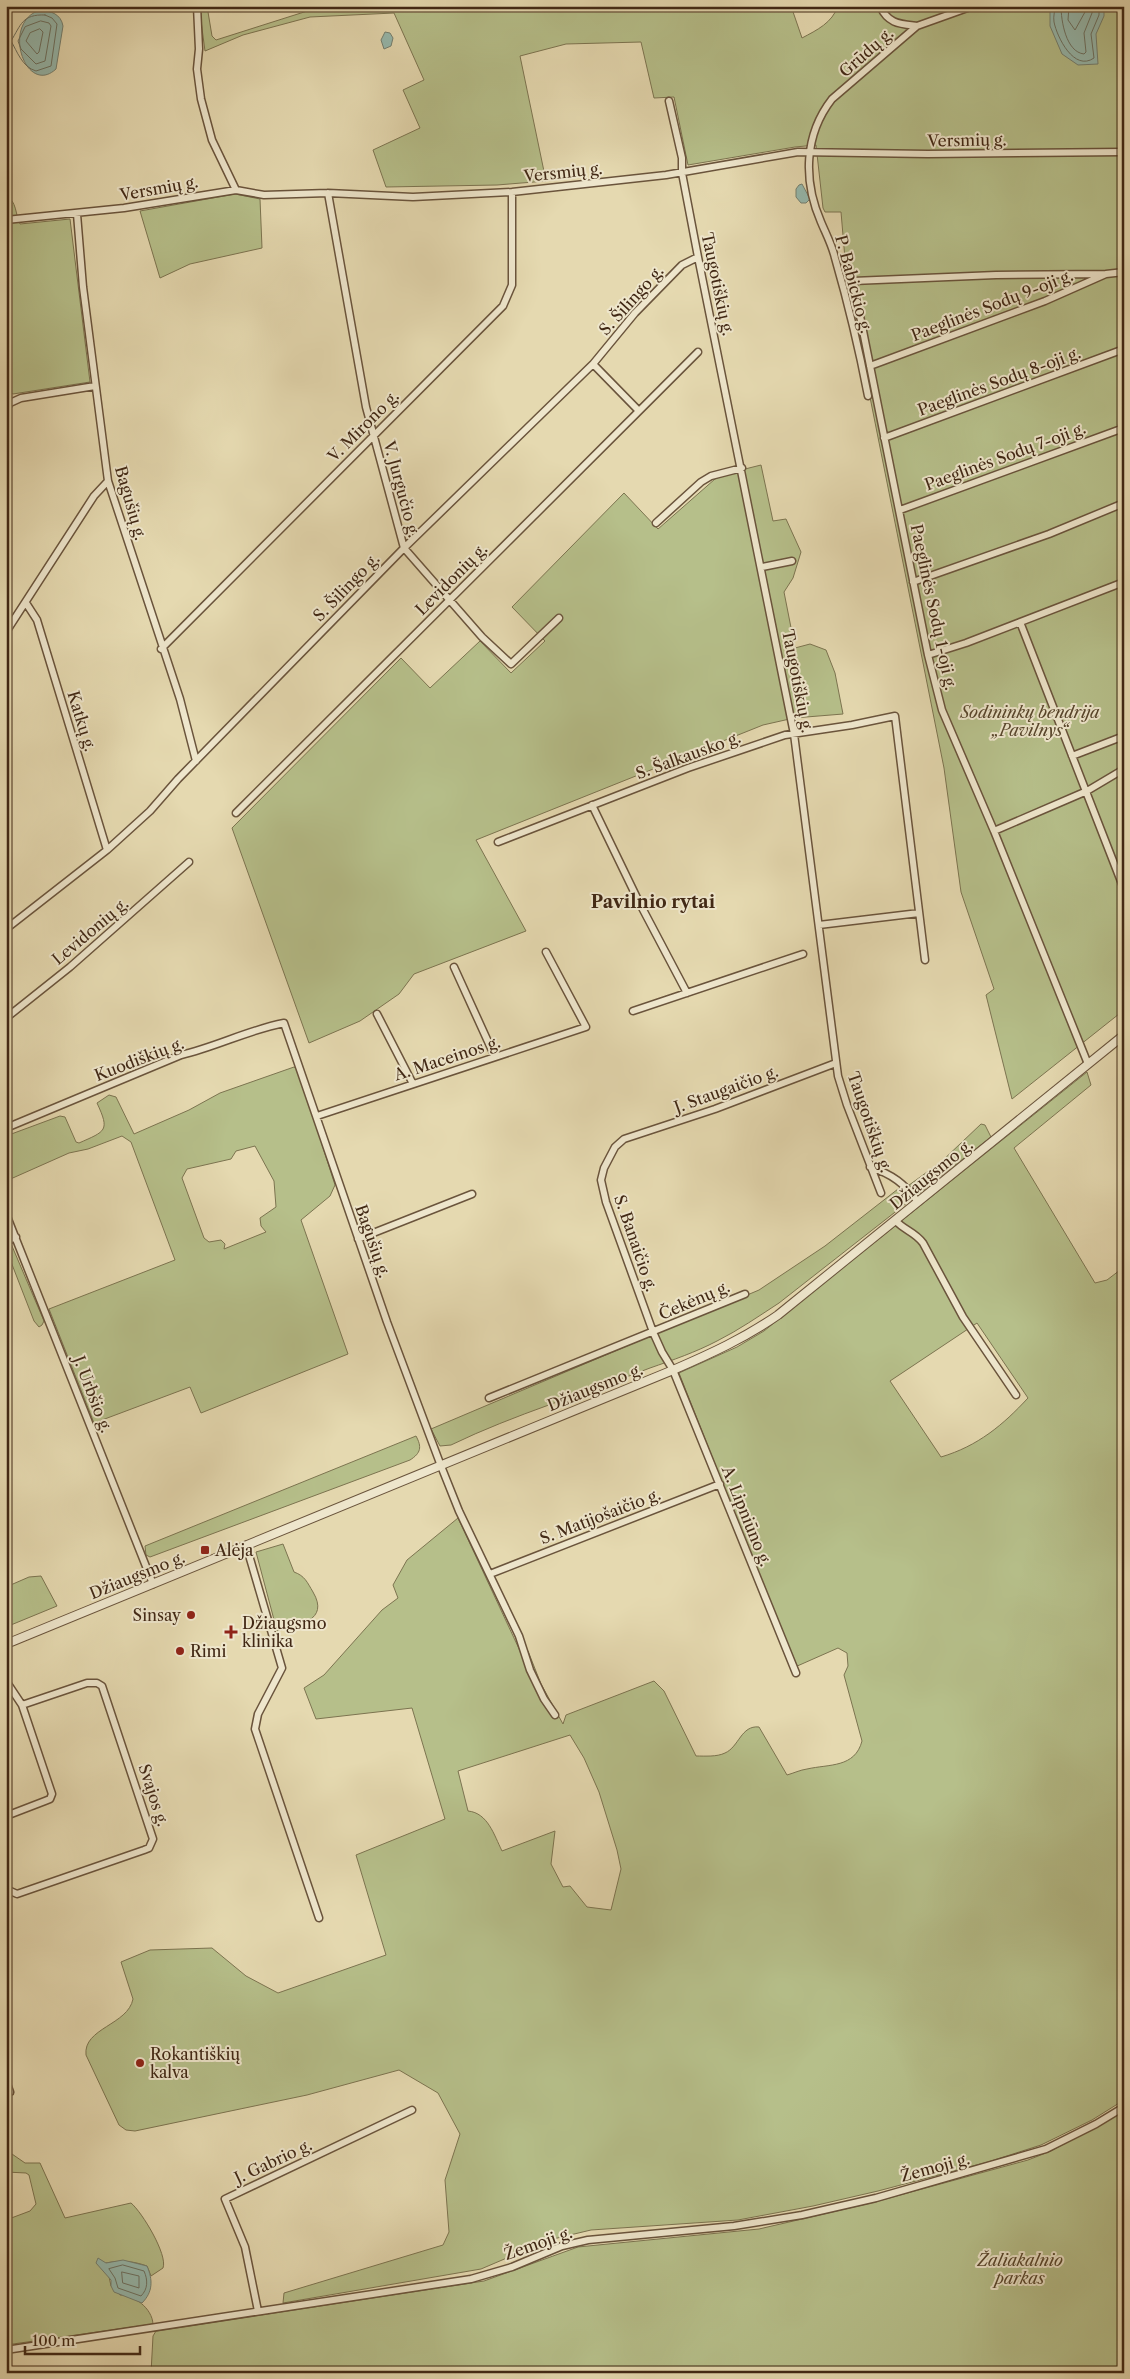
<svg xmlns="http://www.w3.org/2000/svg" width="1130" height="2379" viewBox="0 0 1130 2379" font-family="'Libre Caslon Text',serif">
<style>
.green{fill:#b6bf8a;stroke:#7c7450;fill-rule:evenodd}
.water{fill:#96baaf;stroke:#748071}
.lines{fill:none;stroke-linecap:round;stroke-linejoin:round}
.shore{stroke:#6c7162;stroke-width:1}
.minor-casing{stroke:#6a543c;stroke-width:9}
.tertiary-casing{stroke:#6a543c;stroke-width:10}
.minor{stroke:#eee6cc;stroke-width:6}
.tertiary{stroke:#eee6cc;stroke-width:8}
.poi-dot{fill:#8f2418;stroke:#eee6cc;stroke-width:2}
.labels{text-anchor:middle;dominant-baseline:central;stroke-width:4;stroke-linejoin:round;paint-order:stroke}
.street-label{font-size:16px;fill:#412815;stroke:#eee6cc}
.park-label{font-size:16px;font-style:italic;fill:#58462c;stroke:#eee6cc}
.poi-label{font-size:16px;fill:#412815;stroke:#eee6cc;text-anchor:start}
.neighbourhood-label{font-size:18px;font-weight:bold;fill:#412815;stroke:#eee6cc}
</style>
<rect width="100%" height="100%" fill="#e5d9b0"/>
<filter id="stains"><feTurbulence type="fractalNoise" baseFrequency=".004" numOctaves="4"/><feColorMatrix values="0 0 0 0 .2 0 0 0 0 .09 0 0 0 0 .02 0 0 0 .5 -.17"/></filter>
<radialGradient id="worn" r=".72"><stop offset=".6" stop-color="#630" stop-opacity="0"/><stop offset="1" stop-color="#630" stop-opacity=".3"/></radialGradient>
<path class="green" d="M 199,6 L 207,6 L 212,36 L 216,40 L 323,6 L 791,6 L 802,38 C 817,30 832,23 838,6 L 1124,6 L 1124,1010 L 1012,1099 L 986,995 L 994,989 L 961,892 L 944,768 L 847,282 L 841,212 L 825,212 L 823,208 L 816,145 L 795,147 L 688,165 L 674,97 L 654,98 L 641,42 L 566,44 L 520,56 L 546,181 L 497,185 L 386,187 L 373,150 L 420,128 L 403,90 L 424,80 L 394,13 L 310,17 L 243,35 L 205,51 Z
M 235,194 L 260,199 L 262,248 L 190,264 L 160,278 L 140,211 Z
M 6,196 C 17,201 15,214 20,224 L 70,219 L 90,382 L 13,394 L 6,390 Z
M 761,465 L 773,521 L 786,519 L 801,552 L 793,578 L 784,592 L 795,648 L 810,644 L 826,650 L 835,673 L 843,714 L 794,718 L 763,725 L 476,840 L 526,931 L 414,974 L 399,994 L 360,1021 L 309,1043 L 232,828 L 401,658 L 430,688 L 480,641 L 511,673 L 545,641 L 512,607 L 624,493 L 658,529 L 715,479 L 725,474 Z
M 294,1067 L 298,1069 L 335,1185 L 330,1196 L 301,1220 L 348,1354 L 201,1413 L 190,1387 L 94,1423 L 49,1309 L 175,1260 L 131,1142 L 122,1136 L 88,1149 L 69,1153 L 6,1181 L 6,1136 L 60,1116 L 65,1117 L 76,1142 L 79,1143 C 106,1131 110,1131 97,1103 L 109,1095 L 116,1097 L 134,1134 L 189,1110 L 220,1093 ZM 255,1146 L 274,1181 L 276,1207 L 260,1218 L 261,1226 L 266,1232 L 224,1249 L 225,1244 L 221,1240 L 209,1242 L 204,1238 L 182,1178 L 187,1169 L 231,1159 L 236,1151 Z
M 1087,1072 L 1091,1085 L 1014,1148 L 1095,1283 L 1107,1280 L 1124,1267 L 1124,2100 L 1092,2120 L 1041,2145 L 988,2162 L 878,2191 L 813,2206 L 738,2220 L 591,2230 L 549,2240 L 481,2269 L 283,2303 L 284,2293 L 443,2245 L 449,2232 L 445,2180 L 460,2134 L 438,2093 L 399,2070 L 307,2095 L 135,2131 L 126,2130 L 119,2125 L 86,2055 C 83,2028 128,2025 133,1999 L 121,1962 L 150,1950 L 212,1948 L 246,1976 L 278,1993 L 386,1955 L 356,1855 L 445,1819 L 412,1708 L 316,1719 L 304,1688 L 324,1675 L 382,1610 L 398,1598 L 393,1585 L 407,1560 L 458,1518 L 521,1653 L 528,1651 L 541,1684 L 563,1724 L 566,1715 L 654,1681 L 664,1691 L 696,1756 C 705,1756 717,1757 725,1753 C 739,1747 741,1725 759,1727 L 787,1775 C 794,1773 800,1770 807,1769 C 829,1764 855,1768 862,1741 L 844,1675 L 848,1666 L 847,1653 L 838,1648 L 795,1667 L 679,1373 L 737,1347 L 764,1331 ZM 977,1323 L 1028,1398 C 1003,1425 978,1446 941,1457 L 890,1381 ZM 570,1735 L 584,1758 L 599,1792 L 617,1850 L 621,1869 L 611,1910 L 587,1907 L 570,1886 L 563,1887 L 551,1864 L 555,1831 L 502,1851 C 494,1835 488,1813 468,1811 L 458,1771 Z
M 981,1124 L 985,1125 L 991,1137 L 779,1303 C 759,1316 739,1330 717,1341 C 696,1352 673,1360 650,1368 C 584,1394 515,1414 451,1445 L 440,1446 L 431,1429 L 759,1290 L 825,1246 L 898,1189 L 905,1188 L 941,1162 Z
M 6,1232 L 44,1321 L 42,1325 L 39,1327 L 34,1321 L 6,1249 Z
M 416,1436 C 422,1447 421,1453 410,1460 L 150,1557 L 146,1555 L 145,1546 Z
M 283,1544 L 294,1572 C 305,1576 307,1582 313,1592 C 330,1621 298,1625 277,1631 L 256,1552 Z
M 41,1576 L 57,1606 L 6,1627 L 6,1587 L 29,1577 Z
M 1124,2111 L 1124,2373 L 151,2373 L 153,2336 L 156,2331 L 484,2281 L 578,2247 L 759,2229 L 871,2203 L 1028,2160 L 1051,2151 Z
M 6,2153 L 12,2154 L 25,2163 L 40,2163 L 65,2218 L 131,2203 C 142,2212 168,2255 163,2268 L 151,2276 L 147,2266 C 133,2261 121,2260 106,2263 L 111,2286 L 120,2295 C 134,2295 152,2308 153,2324 L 6,2345 L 6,2220 L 30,2211 L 36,2204 L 29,2175 L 26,2173 L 6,2172 Z"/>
<path class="water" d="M 1050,6 L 1104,6 L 1104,16 L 1096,34 L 1098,64 L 1078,65 L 1062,54 L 1050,26 Z
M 40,10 C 51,11 61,14 63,26 L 56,69 C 26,97 0,23 40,10 Z
M 385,32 L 390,33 L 393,38 L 391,46 L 384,49 L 381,40 Z
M 799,185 L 802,184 L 810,199 L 806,203 L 801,203 L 796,197 L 796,189 Z
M 98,2258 L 106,2263 L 123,2260 L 147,2266 C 153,2280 153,2292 142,2303 L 114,2292 L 111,2286 L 111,2280 L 96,2263 Z"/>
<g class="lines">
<path class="shore" d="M 1055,6 C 1055,12 1053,16 1054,22 C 1057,37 1074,72 1094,58 L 1091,34 L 1099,15 L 1099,6
M 1061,6 C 1061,21 1066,52 1084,54 L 1086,52 L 1084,33 L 1092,13 L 1093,6
M 1069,6 L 1068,20 L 1075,30 L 1085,12 L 1085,6
M 45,15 L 52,18 L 57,24 L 51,66 L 36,71 C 22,67 17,51 11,41 C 21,25 22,14 45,15 Z
M 41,21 L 49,23 L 51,26 L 45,61 L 36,64 L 21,49 L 18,41 L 25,27 Z
M 40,29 L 43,32 L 39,52 L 37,54 L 26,41 L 30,33 Z
M 123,2265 L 144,2271 C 148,2280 148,2289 141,2296 L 118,2288 L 115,2278 L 109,2269 Z
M 122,2272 L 139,2276 L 139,2288 L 123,2283 Z"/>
<g class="minor-casing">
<path id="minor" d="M 197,6 L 199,49 L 197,69 L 201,99 L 212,140 L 236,190
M 880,6 C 888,24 900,24 917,26
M 669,101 L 682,158 L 682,173 L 698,257 L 794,734 L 838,1076 L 847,1105 L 881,1193
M 328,193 L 366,407 L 404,548 L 482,637 L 511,664 L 559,618
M 77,214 L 83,287 L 108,481 L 180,699 L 196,761
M 6,220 L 124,208 L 236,190 L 264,195 L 328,193 L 413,197 L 512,192 L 666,175 L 798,152 L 928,154 L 1124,152
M 870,366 L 1045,301 L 1106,274 L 1124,272
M 868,396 C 859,349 848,303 835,258 C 832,245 826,234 821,222 C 803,181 804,135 832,99 L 917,26 L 973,6
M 6,409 L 10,403 L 21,398 L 95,386
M 639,411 L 698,352
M 1124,419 L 1121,429 L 1124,436
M 884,438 L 1124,349
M 900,510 L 1121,429
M 656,523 L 701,482 L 711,476 L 742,468
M 762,567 L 792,561
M 913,582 L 1049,534 L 1124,503
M 26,603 L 37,620 L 107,850
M 1020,622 L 1124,889
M 6,632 L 94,496 L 108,481
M 161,649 L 503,306 L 512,285 L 512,192
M 928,655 L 966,643 L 1124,582
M 1072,756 L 1124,736
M 592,805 L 639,902 L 687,993
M 236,813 L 639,411 L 593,364
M 994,831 L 1087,791 L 1124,769
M 498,842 L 688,768 L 785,735 L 852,725 L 895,716 L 925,960
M 6,894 L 7,895
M 819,925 L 919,913
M 6,929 L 107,850 L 150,811 L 178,779 L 404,548 L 593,364 L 635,313 L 682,265 L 698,257
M 454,967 L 495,1057
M 633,1011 L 803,954
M 377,1014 L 413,1084
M 6,1018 L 70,967 L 189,862
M 1088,1064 L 994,831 L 942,710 L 928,655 L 853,281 L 996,275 L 1106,274
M 317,1116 L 586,1027 L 546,952
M 6,1128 L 181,1055 C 216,1047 248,1030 284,1023 L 387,1322 L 441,1466 L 459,1511 L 519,1636 L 530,1670 L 544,1699 L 555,1715
M 870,1167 C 892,1174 905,1184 918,1202
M 6,1214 L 153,1584
M 896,1221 C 904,1230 915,1232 923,1243 L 963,1317 L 1016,1395
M 358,1239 L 472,1194
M 6,1241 L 16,1237
M 489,1398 L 745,1294
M 246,1545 L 282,1668 L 258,1714 L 255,1729 L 319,1918
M 490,1574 L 720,1484
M 796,1673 L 673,1370 L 662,1352 L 653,1332 L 606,1202 L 601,1180 L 604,1168 L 615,1147 L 624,1139 L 715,1109 L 836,1063
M 6,1681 L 22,1705 L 52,1794 L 50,1799 L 45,1801 L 6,1816
M 6,1889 L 17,1894 L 144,1850 L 149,1848 L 153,1839 L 102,1686 L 97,1683 L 87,1683 L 22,1705
M 6,2081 L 10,2092 L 6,2094
M 258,2311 L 245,2247 L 225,2199 L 412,2110
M 6,2350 L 471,2279 L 512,2267 L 562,2246 L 588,2240 L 734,2226 L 802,2215 L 876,2198 L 1046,2149 L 1096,2124 L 1124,2107"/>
</g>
<g class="tertiary-casing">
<path id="tertiary" d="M 6,1644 L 673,1370 C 710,1354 745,1338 778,1315 L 1124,1035"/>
</g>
<use href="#minor" class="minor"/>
<use href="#tertiary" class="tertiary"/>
</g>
<g class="poi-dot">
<rect x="200" y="1545" width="10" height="10" rx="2.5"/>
<circle cx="191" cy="1615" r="5"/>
<path d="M228.5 1624.5h5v5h5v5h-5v5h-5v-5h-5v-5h5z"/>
<circle cx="180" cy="1651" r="5"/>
<circle cx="140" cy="2063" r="5"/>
</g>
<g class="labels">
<g class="street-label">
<text transform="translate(866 52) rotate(-41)">Grūdų g.</text>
<text transform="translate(967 140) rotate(-1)">Versmių g.</text>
<text transform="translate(563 172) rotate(-6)">Versmių g.</text>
<text transform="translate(159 188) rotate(-10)">Versmių g.</text>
<text transform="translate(718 284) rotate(78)">Taugotiškių g.</text>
<text transform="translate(854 284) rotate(75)">P. Babickio g.</text>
<text transform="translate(631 300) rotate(-48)">S. Šilingo g.</text>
<text transform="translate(992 305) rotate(-21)">Paeglinės Sodų 9-oji g.</text>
<text transform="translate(999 381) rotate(-20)">Paeglinės Sodų 8-oji g.</text>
<text transform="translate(363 426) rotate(-45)">V. Mirono g.</text>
<text transform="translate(1005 456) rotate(-20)">Paeglinės Sodų 7-oji g.</text>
<text transform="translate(402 489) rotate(75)">V. Jurgučio g.</text>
<text transform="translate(131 503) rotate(74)">Bagušių g.</text>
<text transform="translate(451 579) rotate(-45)">Levidonių g.</text>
<text transform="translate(346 587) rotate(-46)">S. Šilingo g.</text>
<text transform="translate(934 607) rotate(78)">Paeglinės Sodų 1-oji g.</text>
<text transform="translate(798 681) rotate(79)">Taugotiškių g.</text>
<text transform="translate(82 721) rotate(73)">Katkų g.</text>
<text transform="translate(688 755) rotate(-20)">S. Šalkausko g.</text>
<text transform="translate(90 931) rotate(-40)">Levidonių g.</text>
<text transform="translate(447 1058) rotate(-18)">A. Maceinos g.</text>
<text transform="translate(139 1059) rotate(-21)">Kuodiškių g.</text>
<text transform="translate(726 1089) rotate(-20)">J. Staugaičio g.</text>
<text transform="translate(870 1122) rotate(71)">Taugotiškių g.</text>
<text transform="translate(931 1174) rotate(-39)">Džiaugsmo g.</text>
<text transform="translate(373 1241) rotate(71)">Bagušių g.</text>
<text transform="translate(636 1243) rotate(71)">S. Banaičio g.</text>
<text transform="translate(694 1300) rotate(-23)">Čekėnų g.</text>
<text transform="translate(595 1387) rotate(-22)">Džiaugsmo g.</text>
<text transform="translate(93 1394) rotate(69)">J. Urbšio g.</text>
<text transform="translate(600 1516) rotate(-21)">S. Matijošaičio g.</text>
<text transform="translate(747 1516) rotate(68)">A. Lipniūno g.</text>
<text transform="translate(137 1575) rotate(-22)">Džiaugsmo g.</text>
<text transform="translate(154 1795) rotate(72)">Svajos g.</text>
<text transform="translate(273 2161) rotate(-25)">J. Gabrio g.</text>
<text transform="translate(935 2167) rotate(-15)">Žemoji g.</text>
<text transform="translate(538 2243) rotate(-19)">Žemoji g.</text>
</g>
<g class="park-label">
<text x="1030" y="712">Sodininkų bendrija<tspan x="1030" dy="18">„Pavilnys“</tspan></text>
<text x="1020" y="2260">Žaliakalnio<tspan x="1020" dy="18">parkas</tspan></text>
</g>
<g class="poi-label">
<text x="215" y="1550">Alėja</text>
<text x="181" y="1615" text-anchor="end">Sinsay</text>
<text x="242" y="1623">Džiaugsmo<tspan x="242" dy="18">klinika</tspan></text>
<text x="190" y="1651">Rimi</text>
<text x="150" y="2054">Rokantiškių<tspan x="150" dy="18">kalva</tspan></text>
</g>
<g class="neighbourhood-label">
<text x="653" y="902">Pavilnio rytai</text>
</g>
</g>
<rect width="1130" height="2379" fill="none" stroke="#e5d9b0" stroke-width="25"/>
<rect x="8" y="8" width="1115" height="2364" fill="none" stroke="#412815" stroke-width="2.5"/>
<rect x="12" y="12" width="1105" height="2354" fill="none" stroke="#412815"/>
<path d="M25 2346v8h115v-8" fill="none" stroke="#412815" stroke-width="2.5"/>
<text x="32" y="2346" font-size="15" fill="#412815" stroke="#eee6cc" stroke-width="4" paint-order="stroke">100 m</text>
<rect width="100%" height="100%" filter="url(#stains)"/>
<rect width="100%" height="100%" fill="url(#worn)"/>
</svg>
